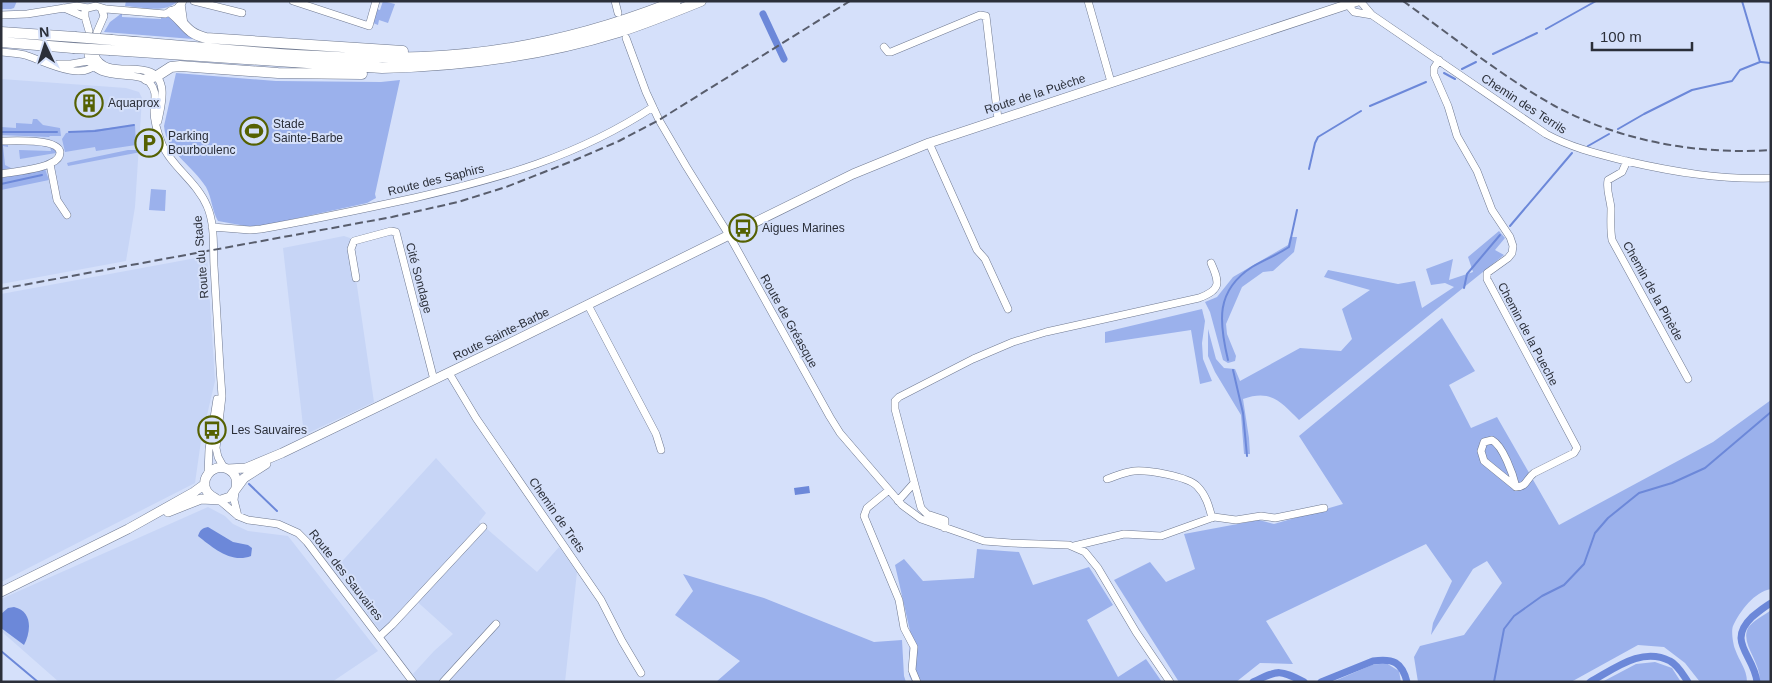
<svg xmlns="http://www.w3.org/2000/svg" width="1772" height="683" viewBox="0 0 1772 683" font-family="Arial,sans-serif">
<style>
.built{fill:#c7d5f6}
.green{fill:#9bb1ec}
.water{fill:#6c88d9}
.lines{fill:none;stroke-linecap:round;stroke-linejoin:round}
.stream{stroke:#6c88d9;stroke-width:2}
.canal{stroke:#6c88d9;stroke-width:7}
.minor-casing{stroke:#6f7990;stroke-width:8}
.major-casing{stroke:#6f7990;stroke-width:10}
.highway-casing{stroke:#6f7990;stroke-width:11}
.minor{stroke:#fff;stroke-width:7}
.major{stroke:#fff;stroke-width:9}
.highway{stroke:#fff;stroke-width:10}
.rail{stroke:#585d6c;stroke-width:2;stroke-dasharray:8 4;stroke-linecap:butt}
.highway-bridge-casing{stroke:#6f7990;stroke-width:11;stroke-linecap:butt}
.highway-bridge{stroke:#fff;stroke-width:10}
.labels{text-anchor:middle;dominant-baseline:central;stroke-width:4;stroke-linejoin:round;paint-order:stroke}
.street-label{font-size:12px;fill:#2b2f39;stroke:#d5e0fa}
.poi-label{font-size:12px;fill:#2b2f39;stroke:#d5e0fa;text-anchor:start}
</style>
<rect width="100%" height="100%" fill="#d5e0fa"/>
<path class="built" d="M 1,79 L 126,88 L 139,92 L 142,98 L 135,207 L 126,261 L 1,284 Z
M 344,236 L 350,238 L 374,402 L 304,435 L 283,248 Z
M 207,256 L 215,381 L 201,441 L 195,483 L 1,582 L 1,294 Z
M 436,458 L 486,513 L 479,522 L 537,572 L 559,547 L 577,572 L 565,682 L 418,682 L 413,674 L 434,651 L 453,634 L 412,597 L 381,632 L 335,569 Z
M 208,507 L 225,516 L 233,524 L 248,531 L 288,536 L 378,651 L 332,682 L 59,682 L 1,631 L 1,599 Z"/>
<path class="green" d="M 1,1 L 17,1 L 14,8 L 11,9 L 1,9 Z
M 126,1 L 178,1 C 165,14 141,7 125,6 Z
M 383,1 L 395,4 L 388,23 L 379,20 L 378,25 L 373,23 L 377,9 L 380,10 Z
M 122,13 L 122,17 L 161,19 L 161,16 L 172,17 L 193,39 L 104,32 L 110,22 Z
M 176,73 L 276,81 L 381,82 L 400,80 L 375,194 L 376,198 L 367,203 L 261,226 L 251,227 L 218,221 C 212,211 212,198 206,187 C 193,166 166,152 164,126 Z
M 33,119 L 37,119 L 43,125 L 60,128 L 61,136 L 50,136 L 49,137 L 1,135 L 1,127 L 16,128 L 16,123 L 32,124 Z
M 135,125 L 136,145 L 96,151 L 95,147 L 65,152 L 62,139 L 66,133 Z
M 1,143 L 8,143 L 8,147 L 3,146 L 5,165 L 11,168 L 1,170 Z
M 49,144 L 55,148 L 56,153 L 20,159 L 19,150 L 51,151 Z
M 128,150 L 141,150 L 141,152 L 68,166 L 67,163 L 71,162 Z
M 45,169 L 49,180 L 1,190 L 1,178 Z
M 151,189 L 166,190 L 165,211 L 149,210 Z
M 1499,231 L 1505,238 L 1495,250 L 1504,255 L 1299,420 C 1281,402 1271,389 1243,399 L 1249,438 L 1250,454 L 1244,454 L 1241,415 L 1215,372 L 1208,356 L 1208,329 L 1216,359 L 1224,368 L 1235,369 L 1240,381 L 1300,348 L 1341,351 L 1352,339 L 1342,309 L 1370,290 L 1324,277 L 1328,270 L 1398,284 L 1415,281 L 1422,308 L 1454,287 L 1445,283 L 1431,285 L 1426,269 L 1453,259 L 1449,280 L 1473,272 L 1468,257 Z
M 1290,237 L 1297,237 L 1294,252 L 1273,271 L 1263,272 L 1242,287 L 1226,324 L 1227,334 L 1236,356 L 1235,361 L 1228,363 L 1223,360 L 1210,312 L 1205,302 L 1217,297 L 1233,277 L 1288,245 Z
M 1202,309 L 1205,321 L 1202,343 L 1203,359 L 1212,381 L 1200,384 L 1191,330 L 1105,343 L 1105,332 Z
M 1442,318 L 1475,371 L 1449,385 L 1471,428 L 1497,417 L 1559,525 L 1713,442 L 1771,400 L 1771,589 C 1754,592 1740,611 1733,626 C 1731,631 1733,644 1735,649 C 1739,661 1747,669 1747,682 L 1700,682 L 1685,663 L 1664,647 L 1638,645 L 1571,682 L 1418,682 L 1414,657 L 1420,646 L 1464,635 L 1502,583 L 1487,561 L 1473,569 L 1431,635 L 1433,623 L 1452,581 L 1426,544 L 1266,621 L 1293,664 L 1260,663 L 1236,682 L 1179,682 L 1114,580 L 1150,562 L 1166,582 L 1195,569 L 1184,534 L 1259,520 L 1274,524 L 1343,504 L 1299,436 Z
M 977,549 L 1019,552 L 1033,585 L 1089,567 L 1113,605 L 1087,620 L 1118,677 L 1146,659 L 1162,682 L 912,682 L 909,675 L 910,631 L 895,565 L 904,559 L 923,581 L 974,578 Z
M 683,574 L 764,598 L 874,642 L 902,640 L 904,676 L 906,682 L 716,682 L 740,661 L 675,615 L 693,591 Z
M 1771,610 L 1771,682 L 1760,682 C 1761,662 1740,644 1748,628 C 1752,621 1765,615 1771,610 Z
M 1655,662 L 1672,668 L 1681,682 L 1602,682 L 1636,664 Z
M 1386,663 L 1399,671 L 1401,682 L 1332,682 L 1372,665 Z"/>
<path class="water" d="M 809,486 L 810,493 L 795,495 L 794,488 Z
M 208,527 L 233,542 L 248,545 L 252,548 L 251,556 C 231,564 212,547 198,536 C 200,530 202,528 208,527 Z
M 14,607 C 33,611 31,632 24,645 L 1,628 L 1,614 L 8,608 Z"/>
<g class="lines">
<path class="stream" d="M 1546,29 L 1596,1
M 1493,54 L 1537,33
M 1761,62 L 1771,63
M 1462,69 L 1476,62
M 1444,73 L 1455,79
M 1370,106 L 1426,82
M 1618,129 L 1644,114 L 1692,90 L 1732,81 L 1740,70 L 1760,62 L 1742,1
M 1,132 L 57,132
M 69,132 L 95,131 L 134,125
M 1588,146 L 1609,134
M 1309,169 L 1315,143 L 1318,137 L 1361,111
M 1,184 L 42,175
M 1510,226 L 1572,153
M 1464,288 L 1467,274 L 1500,235
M 1228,360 C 1219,322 1215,291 1252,267 C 1264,260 1277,255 1289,247 L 1297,210
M 1233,370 L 1243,413 L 1247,456
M 249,484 L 277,511
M 1,651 L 38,682
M 1494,682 L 1504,629 L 1514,616 L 1542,596 L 1564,585 L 1584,564 L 1595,533 L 1608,518 L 1639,493 L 1672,483 L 1705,468 L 1771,412"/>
<path class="canal" d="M 763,14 L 784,59
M 1253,682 C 1279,670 1278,669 1304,682
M 1321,682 L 1373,661 C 1393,658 1402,662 1407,682
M 1590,682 C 1614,669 1642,646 1670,661 C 1678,665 1683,675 1688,682
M 1757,682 C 1754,655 1726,642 1752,617 C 1758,612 1764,607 1771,603"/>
<g class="minor-casing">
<path id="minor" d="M 194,1 L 242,13
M 293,1 L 369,26 L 376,1
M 615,1 L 618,13
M 1088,1 L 1111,82
M 1348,5 L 1354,12 L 1372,15 L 1360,1
M 64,8 L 85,17
M 85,12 L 85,17 L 89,31
M 1,15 L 27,14 L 77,6 L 88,8 L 96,6 L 106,9 L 165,14 L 180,7 L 183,1
M 1372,15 L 1546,134 C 1572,148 1598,154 1626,161 C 1674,172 1721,180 1771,178
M 97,32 L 104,16 L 101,8
M 626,38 L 646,92 L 659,120 L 686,166 L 729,235 L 830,417 L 840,433 L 902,505 L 921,519 L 984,541 L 1011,543 L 1069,545 L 1085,552 L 1098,568 L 1136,632 L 1170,682
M 884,47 L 888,52 L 891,52 L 980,15 L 986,16 L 998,119
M 1,52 C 9,53 17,53 25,55 C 42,60 83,83 96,63
M 88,55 C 94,85 137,68 150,83 C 158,93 154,99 154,111 C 154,122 158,134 162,144 C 171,166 197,182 207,206 C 215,224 213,246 214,266 C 216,300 218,334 220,368 L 222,396 L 216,448 L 218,457 L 224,468
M 95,55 C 106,84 158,52 162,90 C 163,100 160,111 158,121
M 1439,60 L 1434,68 L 1434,74 L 1448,106 L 1457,136 L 1477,171 L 1492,210 L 1510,237 L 1513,246 L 1512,253 L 1508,258 L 1487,273 L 1487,279 L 1577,448 L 1574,453 L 1534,473 C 1526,479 1527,487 1516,487 L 1484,461 L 1481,451 L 1484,442 L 1492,440 C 1503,446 1513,474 1516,487
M 58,64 L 71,64 L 94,60
M 1,141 C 12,141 58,138 60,152 C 60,158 56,161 51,163 C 39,170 16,171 1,174
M 929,143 L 977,250 L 985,259 L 1008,309
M 1627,161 L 1622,172 L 1608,180 C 1606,190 1610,198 1611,208 C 1611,219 1610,229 1612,240 L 1688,379
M 50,164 L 57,200 L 67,215
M 212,227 L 250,230 L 261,229 C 312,220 363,209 414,198 C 500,178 577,157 653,107
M 356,278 L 351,249 L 354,241 L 391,231 L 396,232 L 434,380
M 588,305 L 656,434 L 661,450
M 449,373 L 476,418 L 601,600 L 622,641 L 641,673
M 208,474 L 209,449 L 217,399
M 1107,479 C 1116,476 1125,472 1134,471 C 1148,470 1187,476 1197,486 C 1206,495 1209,506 1212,518
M 889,490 L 867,508 L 864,516 L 899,600 L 904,628 L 914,647 L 912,670 L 917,682
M 235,492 L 234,500 L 238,516
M 218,499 L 238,516 L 248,520 L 278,524 L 298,533 L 307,542 L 413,682
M 898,501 L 914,483
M 945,528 L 945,520 L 927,514 L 921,508 L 895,409 L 895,401 L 899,397 L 973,359 L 1013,342 L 1046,332 L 1199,298 C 1221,290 1220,283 1211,263
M 1074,546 L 1124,534 L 1161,536 L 1214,517 L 1236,520 L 1261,516 L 1275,518 L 1324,508
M 380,636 L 392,625 L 483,527
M 443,682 L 496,624"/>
</g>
<g class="major-casing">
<path id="major" d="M 228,469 L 246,468 L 282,453 L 508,344 L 853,174 L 929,143 L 1358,1
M 215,498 C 190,485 216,455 233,473 C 237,477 237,482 236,488
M 168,512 L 201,499 L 221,500 L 230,497 L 244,478 L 266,464
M 1,592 L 128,529 L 194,492 L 205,484"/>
</g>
<g class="highway-casing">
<path id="highway" d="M 180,7 L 182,21
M 171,12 C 186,24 186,33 206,38 L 403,51
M 1,32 L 75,37
M 112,40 C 214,48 320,61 422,57 C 508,54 596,33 676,1
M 1,42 L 73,48
M 110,50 L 382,68 C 462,66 542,56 619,32 C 647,23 674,12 701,1
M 146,79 L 157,76 L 171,67 L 180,66 L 278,73 L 362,74"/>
</g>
<use href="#minor" class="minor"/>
<use href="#major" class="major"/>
<use href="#highway" class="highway"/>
<path class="rail" d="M 1403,1 C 1452,36 1500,75 1553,105 C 1619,141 1697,155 1771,150
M 1,289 L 392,217 L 458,202 L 506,187 L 575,160 L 619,141 L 659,120 L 850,1"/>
<g class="highway-bridge-casing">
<path id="highway-bridge" d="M 75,37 L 112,40
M 73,48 L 110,50"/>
</g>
<use href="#highway-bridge" class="highway-bridge"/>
</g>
<defs>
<g id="building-ring" transform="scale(1.4375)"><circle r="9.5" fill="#d5e0fa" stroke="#556102" stroke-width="1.5"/><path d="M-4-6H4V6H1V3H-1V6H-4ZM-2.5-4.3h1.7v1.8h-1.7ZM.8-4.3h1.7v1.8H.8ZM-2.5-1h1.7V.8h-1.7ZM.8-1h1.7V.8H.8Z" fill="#556102"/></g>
<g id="stadium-ring" transform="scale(1.4375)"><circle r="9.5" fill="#d5e0fa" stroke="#556102" stroke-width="1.5"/><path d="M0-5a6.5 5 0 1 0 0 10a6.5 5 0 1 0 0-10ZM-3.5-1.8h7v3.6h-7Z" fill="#556102"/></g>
<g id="parking-ring" transform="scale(1.4375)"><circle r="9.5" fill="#d5e0fa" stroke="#556102" stroke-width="1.5"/><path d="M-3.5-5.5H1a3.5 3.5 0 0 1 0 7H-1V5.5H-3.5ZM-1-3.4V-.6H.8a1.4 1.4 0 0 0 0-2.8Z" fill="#556102"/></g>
<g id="bus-ring" transform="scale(1.4375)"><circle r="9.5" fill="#d5e0fa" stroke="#556102" stroke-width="1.5"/><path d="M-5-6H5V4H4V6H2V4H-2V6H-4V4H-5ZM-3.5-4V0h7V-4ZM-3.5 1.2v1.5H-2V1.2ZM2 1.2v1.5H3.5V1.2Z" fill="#556102"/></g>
</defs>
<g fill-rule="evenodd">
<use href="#building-ring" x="89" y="103"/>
<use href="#stadium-ring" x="254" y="131"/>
<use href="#parking-ring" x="149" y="143"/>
<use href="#bus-ring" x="743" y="228"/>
<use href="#bus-ring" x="212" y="430"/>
</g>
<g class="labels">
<g class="street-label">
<text transform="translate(1035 94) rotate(-18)">Route de la Puèche</text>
<text transform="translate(1524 104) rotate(33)">Chemin des Terrils</text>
<text transform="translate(436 180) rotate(-14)">Route des Saphirs</text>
<text transform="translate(201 257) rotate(-95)">Route du Stade</text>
<text transform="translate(419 278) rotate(75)">Cité Sondage</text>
<text transform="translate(1653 291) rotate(61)">Chemin de la Pinède</text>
<text transform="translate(789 321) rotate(61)">Route de Gréasque</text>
<text transform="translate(501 334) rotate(-26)">Route Sainte-Barbe</text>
<text transform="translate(1528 334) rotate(62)">Chemin de la Pueche</text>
<text transform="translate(557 515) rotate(55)">Chemin de Trets</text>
<text transform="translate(346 575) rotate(52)">Route des Sauvaires</text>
</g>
<g class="poi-label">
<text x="108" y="103">Aquaprox</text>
<text x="273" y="124">Stade<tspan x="273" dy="14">Sainte-Barbe</tspan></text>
<text x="168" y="136">Parking<tspan x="168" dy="14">Bourboulenc</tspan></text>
<text x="762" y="228">Aigues Marines</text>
<text x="231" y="430">Les Sauvaires</text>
</g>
</g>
<rect width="1772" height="683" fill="none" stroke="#2b2f39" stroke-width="5"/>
<g transform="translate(45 45) rotate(356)" stroke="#d5e0fa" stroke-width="4" paint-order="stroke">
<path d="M0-4L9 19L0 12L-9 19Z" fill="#2b2f39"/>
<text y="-8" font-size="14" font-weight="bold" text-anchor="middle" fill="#2b2f39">N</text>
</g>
<path d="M1592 42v8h100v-8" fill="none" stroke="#2b2f39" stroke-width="2.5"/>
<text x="1600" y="42" font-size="15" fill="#2b2f39" stroke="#d5e0fa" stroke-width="4" paint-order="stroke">100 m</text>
</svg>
